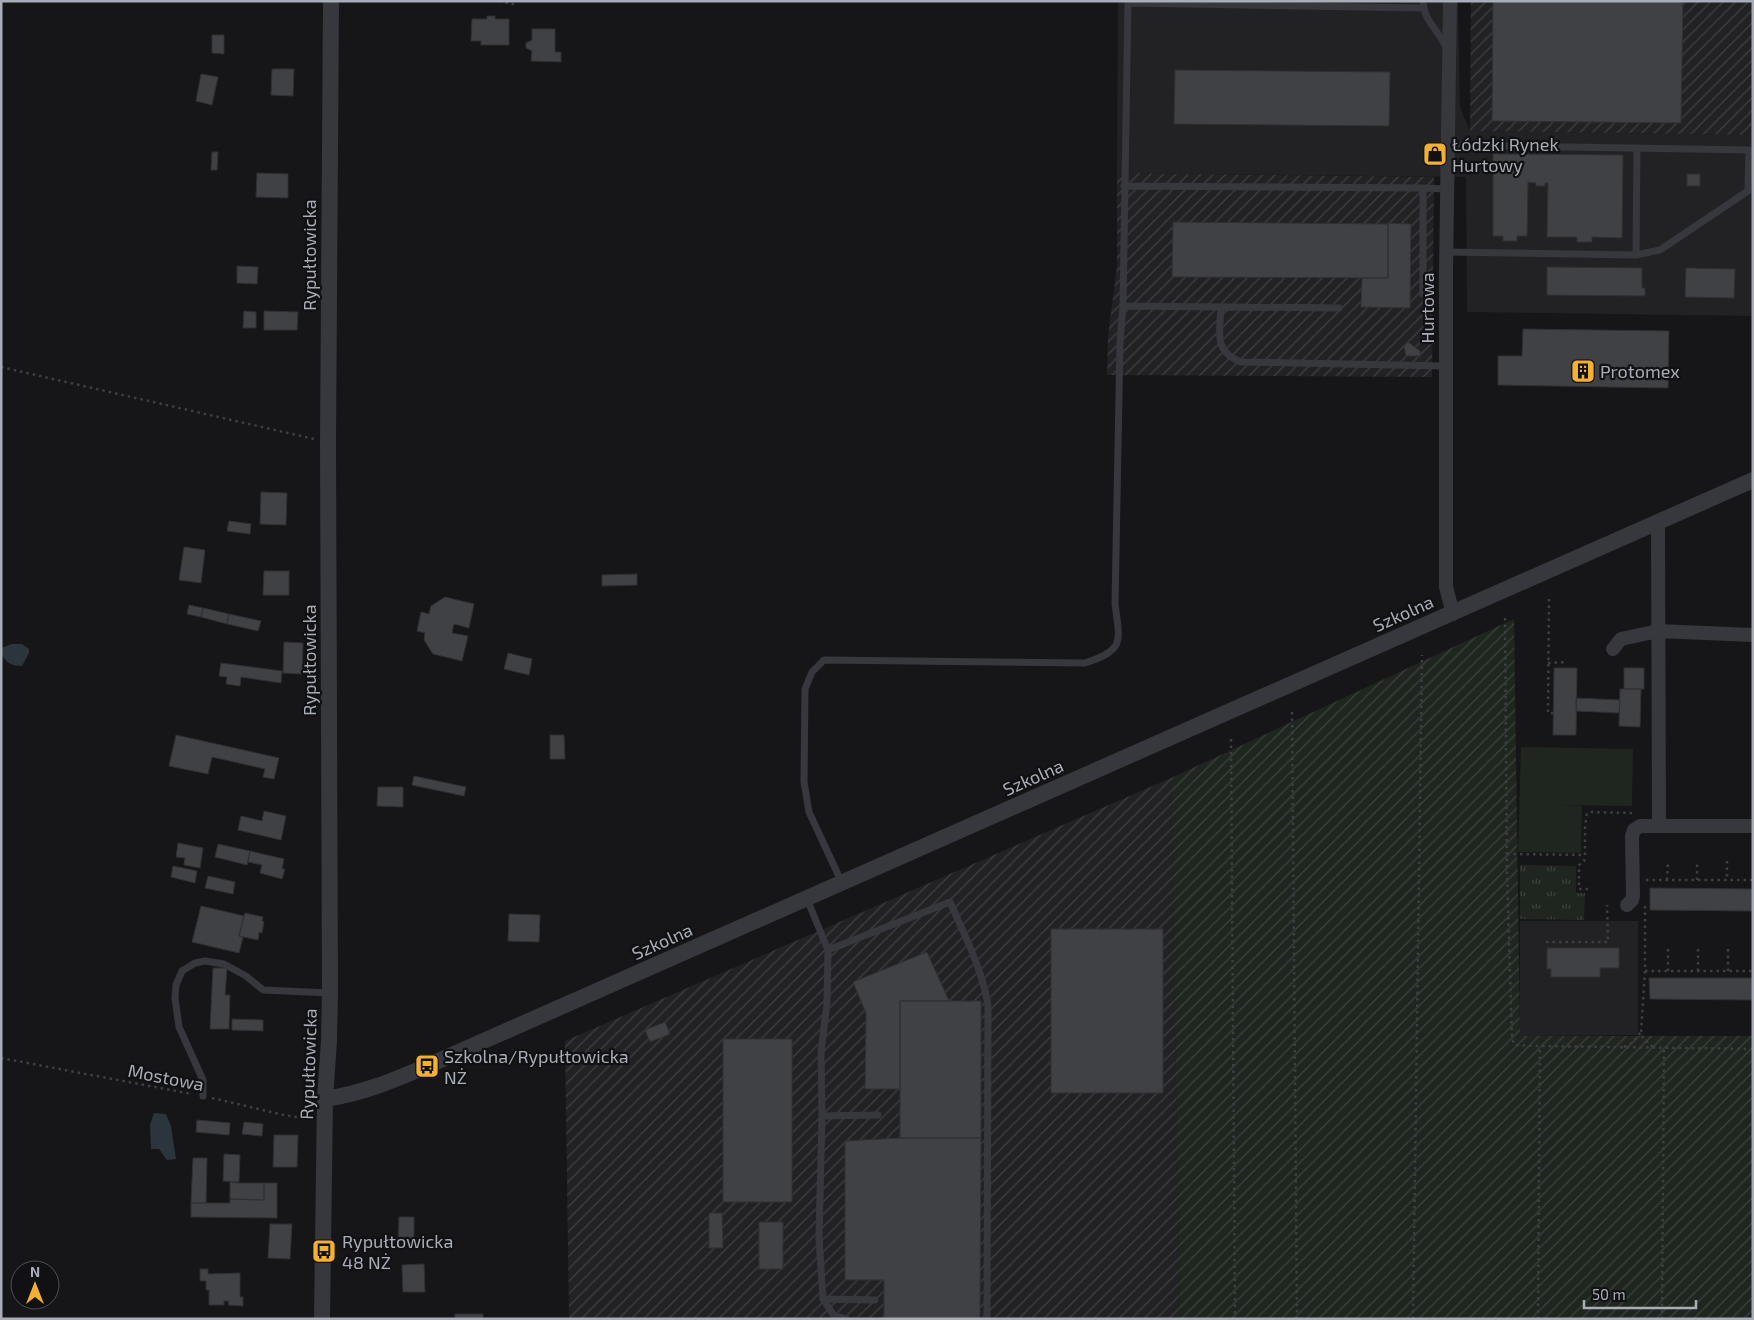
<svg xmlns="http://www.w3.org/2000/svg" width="1754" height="1320" viewBox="0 0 1754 1320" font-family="'Exo 2',sans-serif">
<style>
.built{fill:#222225}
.industrial{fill:url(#industrial-furrows)}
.park{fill:url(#park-tufts)}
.garden{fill:url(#garden-furrows)}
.pitch{fill:#1e261f}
.water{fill:#2c353c}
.building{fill:#404145;stroke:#303034}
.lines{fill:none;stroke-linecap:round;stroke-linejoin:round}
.path{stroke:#3d3f44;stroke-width:2.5;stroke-dasharray:2.5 4;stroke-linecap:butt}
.service{stroke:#37383d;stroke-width:7}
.minor{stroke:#37383d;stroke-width:14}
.tertiary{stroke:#37383d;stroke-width:16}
.labels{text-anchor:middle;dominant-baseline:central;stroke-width:4.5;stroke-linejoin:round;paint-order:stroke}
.poi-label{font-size:18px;fill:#a8adb8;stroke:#111113;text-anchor:start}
.street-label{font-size:18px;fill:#a8adb8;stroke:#111113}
</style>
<defs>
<pattern id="industrial-furrows" width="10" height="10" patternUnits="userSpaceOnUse" patternTransform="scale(1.25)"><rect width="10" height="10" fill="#222225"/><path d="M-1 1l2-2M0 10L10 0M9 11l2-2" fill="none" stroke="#3f3f43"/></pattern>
<pattern id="park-tufts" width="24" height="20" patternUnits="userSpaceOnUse" patternTransform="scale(1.25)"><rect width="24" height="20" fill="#1e261f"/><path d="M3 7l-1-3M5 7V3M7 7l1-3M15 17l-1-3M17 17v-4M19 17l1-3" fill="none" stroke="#3c433d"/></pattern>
<pattern id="garden-furrows" width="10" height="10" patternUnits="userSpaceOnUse" patternTransform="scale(1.25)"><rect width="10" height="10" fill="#1e261f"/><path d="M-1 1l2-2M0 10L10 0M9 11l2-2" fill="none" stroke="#3c433d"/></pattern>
</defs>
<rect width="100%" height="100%" fill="#161618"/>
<path class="built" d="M 1118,1 L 1458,1 L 1460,107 L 1470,131 L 1753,135 L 1753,316 L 1467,312 L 1466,177 L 1117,173 Z
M 1520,921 L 1638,921 L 1638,1035 L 1520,1036 Z"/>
<path class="industrial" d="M 1471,1 L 1753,1 L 1753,135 L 1470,131 Z
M 1117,173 L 1434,177 L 1432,377 L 1107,375 L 1108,336 L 1117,266 Z
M 1171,778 L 1180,1319 L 569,1319 L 565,1041 Z"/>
<path class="park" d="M 1520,865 L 1576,866 L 1576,893 L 1585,893 L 1584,920 L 1520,919 Z"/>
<path class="garden" d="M 1514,619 L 1520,1036 L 1753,1036 L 1753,1319 L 1180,1319 L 1171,778 Z"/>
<path class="pitch" d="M 1521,747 L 1633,749 L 1632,806 L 1556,805 L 1582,806 L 1581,853 L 1518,852 Z"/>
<path class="water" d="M 11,644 L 22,644 L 29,649 L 29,653 L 22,666 C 11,666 7,663 1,654 L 2,648 Z
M 154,1113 L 166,1114 L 171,1126 L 176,1159 L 167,1160 L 159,1149 L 151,1149 L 150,1125 Z"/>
<path class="building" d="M 1493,1 L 1683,1 L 1681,123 L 1492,121 Z
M 487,16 L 495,16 L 495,19 L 509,19 L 509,45 L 481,45 L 481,41 L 471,41 L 472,19 L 487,19 Z
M 532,29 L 555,29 L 555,52 L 561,52 L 561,62 L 531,61 L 532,51 L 526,48 L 526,43 L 532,40 Z
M 212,35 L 224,35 L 224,54 L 212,53 Z
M 272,69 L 294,69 L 293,96 L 271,95 Z
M 1175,70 L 1390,72 L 1389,126 L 1174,124 Z
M 201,74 L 218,77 L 212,105 L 196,101 Z
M 212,152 L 218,152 L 217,170 L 211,170 Z
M 1493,154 L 1623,155 L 1622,238 L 1592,237 L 1592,242 L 1577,242 L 1577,237 L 1547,237 L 1548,183 L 1545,183 L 1545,186 L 1536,186 L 1536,183 L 1528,182 L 1527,236 L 1517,236 L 1517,241 L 1503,241 L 1503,236 L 1493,236 Z
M 257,173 L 288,174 L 288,198 L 256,197 Z
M 1687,174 L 1700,174 L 1700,186 L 1687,186 Z
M 1173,222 L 1388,224 L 1388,278 L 1172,277 Z
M 1388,223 L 1411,224 L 1410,308 L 1361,307 L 1362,278 L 1388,278 Z
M 237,266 L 258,267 L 257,284 L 237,283 Z
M 1547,267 L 1642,268 L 1642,288 L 1645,288 L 1645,296 L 1547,295 Z
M 1686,268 L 1735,269 L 1734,298 L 1685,297 Z
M 244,311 L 256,312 L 256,328 L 243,328 Z
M 264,311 L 298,312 L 297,330 L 264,330 Z
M 1523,329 L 1669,331 L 1668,388 L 1498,385 L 1498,356 L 1522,356 Z
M 1408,342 L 1420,351 L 1421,356 L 1406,356 L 1404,346 Z
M 261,492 L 287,493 L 286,525 L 260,524 Z
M 229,521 L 251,524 L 250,534 L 227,531 Z
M 184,547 L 205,550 L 201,583 L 179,580 Z
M 264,571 L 289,571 L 289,595 L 263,595 Z
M 637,574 L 637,585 L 602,586 L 602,575 Z
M 445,597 L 474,604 L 469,628 L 454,624 L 452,633 L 468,636 L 462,661 L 433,654 L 424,640 L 425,633 L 417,631 L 421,612 L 429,614 L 431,606 Z
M 189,605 L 203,608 L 201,617 L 187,614 Z
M 203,608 L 229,614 L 227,624 L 201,617 Z
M 229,614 L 261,621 L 258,631 L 227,624 Z
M 284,642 L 303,643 L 302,674 L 283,673 Z
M 508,653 L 532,659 L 529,675 L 504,669 Z
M 221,663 L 282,671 L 281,683 L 241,677 L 240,686 L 226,684 L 227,677 L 219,676 Z
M 1554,668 L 1577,668 L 1576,735 L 1553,735 Z
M 1624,668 L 1644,668 L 1644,689 L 1624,689 Z
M 1620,689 L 1641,689 L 1640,727 L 1619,726 Z
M 1576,698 L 1620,700 L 1619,713 L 1576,711 Z
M 176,735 L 279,758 L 274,779 L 263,777 L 265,769 L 212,757 L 208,774 L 169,766 Z
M 550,735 L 564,735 L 565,759 L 550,759 Z
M 414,776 L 466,787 L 464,796 L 412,785 Z
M 378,787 L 403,787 L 403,807 L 377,806 Z
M 264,811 L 286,816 L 281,840 L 238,830 L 241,816 L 262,821 Z
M 178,843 L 203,848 L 200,868 L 184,865 L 185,858 L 176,857 Z
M 218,844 L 250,851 L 247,865 L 215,857 Z
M 250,851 L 284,859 L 282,869 L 285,869 L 282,879 L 260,873 L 262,865 L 248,862 Z
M 173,866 L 197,871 L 195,883 L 171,877 Z
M 208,876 L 235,882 L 233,894 L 205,888 Z
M 1650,888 L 1753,889 L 1753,911 L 1650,910 Z
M 201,906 L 244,916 L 239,936 L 243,937 L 239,953 L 192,942 Z
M 245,913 L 263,917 L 262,921 L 264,922 L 262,933 L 259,932 L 258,940 L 239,936 Z
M 509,914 L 540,915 L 539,942 L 508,941 Z
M 1051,929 L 1163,929 L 1163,1093 L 1051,1093 Z
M 1547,948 L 1619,948 L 1619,968 L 1600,968 L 1600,977 L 1551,977 L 1551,969 L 1547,969 Z
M 927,952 L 949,1001 L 900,1001 L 900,1089 L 865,1089 L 866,1013 L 853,982 Z
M 213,968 L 227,968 L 225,995 L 230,995 L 229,1029 L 210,1029 Z
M 1649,978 L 1753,978 L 1753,1000 L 1650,999 Z
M 900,1001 L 981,1001 L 981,1138 L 900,1138 Z
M 232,1019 L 263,1020 L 263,1031 L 232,1030 Z
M 665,1022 L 670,1034 L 650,1042 L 645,1030 Z
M 723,1039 L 792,1039 L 792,1202 L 723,1202 Z
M 197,1120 L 230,1123 L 229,1135 L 196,1132 Z
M 244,1122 L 263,1124 L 262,1136 L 242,1134 Z
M 274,1135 L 298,1135 L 297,1167 L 273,1167 Z
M 900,1138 L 981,1138 L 980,1319 L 884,1319 L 884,1280 L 845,1280 L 845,1141 Z
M 224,1154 L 240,1155 L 239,1182 L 223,1181 Z
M 193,1158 L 207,1158 L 206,1203 L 191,1203 Z
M 230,1182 L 239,1183 L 264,1183 L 264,1200 L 230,1199 Z
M 264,1183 L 277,1183 L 277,1218 L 191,1217 L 191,1203 L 230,1203 L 230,1199 L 264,1200 Z
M 709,1213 L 722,1213 L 723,1248 L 709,1248 Z
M 399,1217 L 414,1217 L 414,1242 L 398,1242 Z
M 759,1222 L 783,1222 L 783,1269 L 759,1269 Z
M 270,1224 L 292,1224 L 290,1259 L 268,1258 Z
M 424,1264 L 425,1292 L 403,1292 L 402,1265 Z
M 200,1269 L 208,1269 L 208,1274 L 240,1273 L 240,1297 L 243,1297 L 243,1306 L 228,1305 L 229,1301 L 224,1301 L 224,1305 L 209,1305 L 209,1290 L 206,1290 L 206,1281 L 200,1281 Z
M 455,1314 L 483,1314 L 483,1319 L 455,1319 Z"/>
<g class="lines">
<path class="path" d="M 499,1 L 517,5
M 1,367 L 314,439
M 1549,599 L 1548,713 L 1553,713
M 1505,618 L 1507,873 L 1512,1039 L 1515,1045 L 1540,1046 L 1753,1049
M 1548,663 L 1567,662
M 1292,712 L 1297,1319
M 1231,739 L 1235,1319
M 1507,854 L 1585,855
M 1727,861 L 1727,880
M 1646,880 L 1753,880
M 1667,880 L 1668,861
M 1697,880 L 1697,861
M 1588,889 L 1579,889 L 1579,865 L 1584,861 L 1585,857 L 1585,826 L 1587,814 L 1590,812 L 1632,813
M 1645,906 L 1645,971 L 1641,1032 L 1643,1038 L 1654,1048
M 1546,942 L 1608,942 L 1607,905
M 1668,949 L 1668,971
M 1698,949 L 1698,971
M 1728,949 L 1728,971
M 1645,971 L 1753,971
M 1624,1047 L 1632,1043 L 1641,1032
M 1,1058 L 192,1094
M 212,1098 L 284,1115 L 309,1119
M 1413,1319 L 1422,655
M 1538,1319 L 1540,1046
M 1662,1319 L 1664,1048"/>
<path class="service" d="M 1423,1 C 1423,20 1439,31 1446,47
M 1128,3 L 1423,8
M 1124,186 L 1423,188
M 1446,252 L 1636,255 L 1660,250 L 1748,191 L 1749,150 L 1448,145
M 1636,255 L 1637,148
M 1423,294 L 1423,188 L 1447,189
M 1123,306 L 1339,308
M 1221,307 C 1220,332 1213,351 1241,362 L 1446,366
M 842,883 L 809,812 L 804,782 L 805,689 L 812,672 L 824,660 L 1085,663 C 1125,650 1120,642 1115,604 L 1120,343 L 1123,306 L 1128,1
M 807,899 L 828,950 L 827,1003 L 821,1052 L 822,1116 L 819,1238 L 823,1299 L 875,1300
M 828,950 L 950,902 C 965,936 982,969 988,1005 L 987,1319
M 203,1096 L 203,1080 L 179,1027 L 175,998 L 176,985 L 182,971 L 195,963 L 205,961 L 224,964 L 246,976 L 263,990 L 330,993
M 822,1116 L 878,1115
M 823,1299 L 834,1316 L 846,1319"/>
<path class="minor" d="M 1450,1 L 1446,270 L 1446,587 L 1453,614
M 1658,523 L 1659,825
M 1613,649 L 1621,639 L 1658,631 L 1753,635
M 1627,905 L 1632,900 L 1633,896 L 1632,836 L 1634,830 L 1640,826 L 1753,826"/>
<path class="tertiary" d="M 325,1099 C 364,1093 392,1081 427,1066 L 1753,480
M 322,1319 L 325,1099 L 329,1041 L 330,993 L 328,442 L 331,1"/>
</g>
<defs>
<g id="shop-square" transform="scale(1.25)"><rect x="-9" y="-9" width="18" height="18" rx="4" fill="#f2b134" stroke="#111113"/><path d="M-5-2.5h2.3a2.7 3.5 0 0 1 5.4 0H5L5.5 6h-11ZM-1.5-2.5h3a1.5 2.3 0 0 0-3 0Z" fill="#111"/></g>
<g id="building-square" transform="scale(1.25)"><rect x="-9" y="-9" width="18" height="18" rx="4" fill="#f2b134" stroke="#111113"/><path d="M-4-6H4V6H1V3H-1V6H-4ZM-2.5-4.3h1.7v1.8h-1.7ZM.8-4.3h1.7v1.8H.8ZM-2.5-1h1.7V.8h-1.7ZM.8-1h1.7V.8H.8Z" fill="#111"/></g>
<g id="bus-square" transform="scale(1.25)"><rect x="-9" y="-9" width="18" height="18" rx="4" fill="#f2b134" stroke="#111113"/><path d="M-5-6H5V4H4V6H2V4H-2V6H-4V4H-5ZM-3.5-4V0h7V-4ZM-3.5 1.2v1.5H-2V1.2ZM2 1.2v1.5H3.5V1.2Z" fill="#111"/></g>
</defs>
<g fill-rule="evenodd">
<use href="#shop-square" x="1435" y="154"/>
<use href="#building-square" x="1583" y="371"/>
<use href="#bus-square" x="427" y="1066"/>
<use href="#bus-square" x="324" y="1251"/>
</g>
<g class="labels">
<g class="poi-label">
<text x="1452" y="144">Łódzki Rynek<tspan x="1452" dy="21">Hurtowy</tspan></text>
<text x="1600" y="371">Protomex</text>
<text x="444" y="1056">Szkolna/Rypułtowicka<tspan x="444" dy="21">NŻ</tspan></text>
<text x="342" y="1241">Rypułtowicka<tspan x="342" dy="21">48 NŻ</tspan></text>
</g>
<g class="street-label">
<text transform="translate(309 255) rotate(-90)">Rypułtowicka</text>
<text transform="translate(1427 308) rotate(-90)">Hurtowa</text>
<text transform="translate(1403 613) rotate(-24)">Szkolna</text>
<text transform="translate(309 660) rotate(-90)">Rypułtowicka</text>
<text transform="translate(1033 777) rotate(-24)">Szkolna</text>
<text transform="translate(662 941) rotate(-24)">Szkolna</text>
<text transform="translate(308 1064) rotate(-88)">Rypułtowicka</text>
<text transform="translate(166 1077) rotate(11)">Mostowa</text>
</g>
</g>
<rect width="1754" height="1320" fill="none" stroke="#a8adb8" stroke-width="5"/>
<g transform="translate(35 1285)"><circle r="24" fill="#111113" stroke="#4d4f55"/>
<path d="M0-4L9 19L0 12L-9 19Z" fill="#f2b134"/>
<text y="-8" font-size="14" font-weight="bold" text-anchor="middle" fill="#a8adb8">N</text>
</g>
<path d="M1584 1300v8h112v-8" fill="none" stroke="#a8adb8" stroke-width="2.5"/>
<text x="1592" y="1300" font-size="15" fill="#a8adb8" stroke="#111113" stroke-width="4" paint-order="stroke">50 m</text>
</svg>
